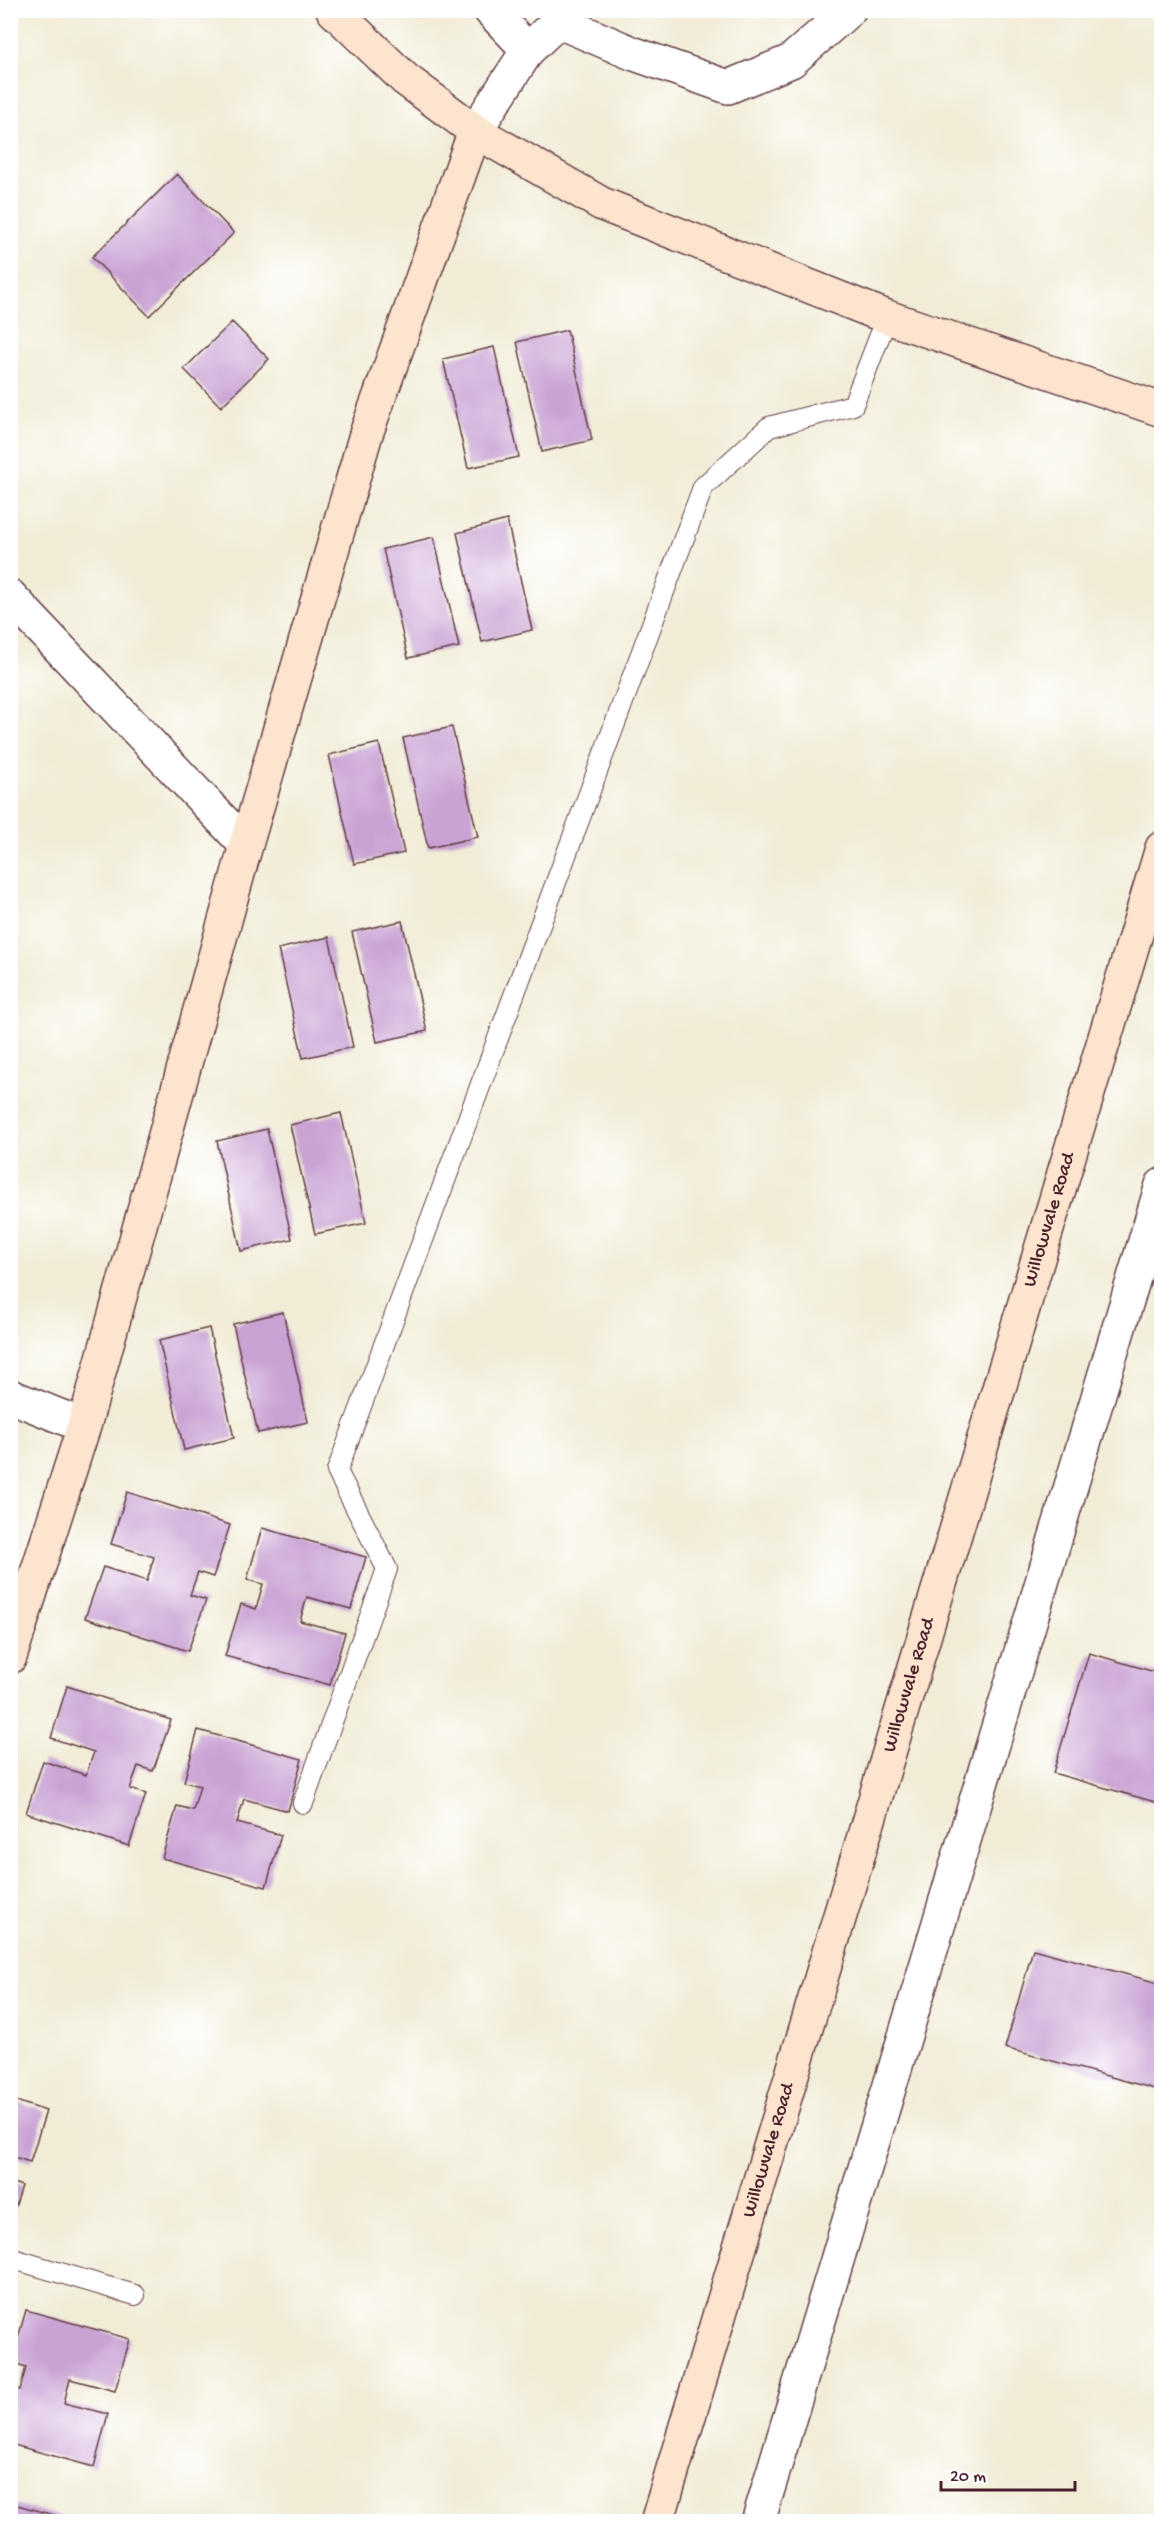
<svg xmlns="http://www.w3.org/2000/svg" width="1172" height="2532" viewBox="0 0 1172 2532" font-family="'Gochi Hand',sans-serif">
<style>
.building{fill:#c9a3d4}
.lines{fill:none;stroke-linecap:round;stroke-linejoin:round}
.lane-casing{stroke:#633e45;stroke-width:22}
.street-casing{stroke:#633e45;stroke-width:36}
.secondary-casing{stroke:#633e45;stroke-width:36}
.lane{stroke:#fff;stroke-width:20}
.street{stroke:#fff;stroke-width:33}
.secondary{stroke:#fce5cf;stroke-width:33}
.labels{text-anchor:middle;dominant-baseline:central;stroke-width:6;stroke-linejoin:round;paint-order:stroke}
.street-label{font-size:20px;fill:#4a1f2b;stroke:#fff}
</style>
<rect width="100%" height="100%" fill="#fff"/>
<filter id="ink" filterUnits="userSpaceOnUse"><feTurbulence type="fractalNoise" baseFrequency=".0167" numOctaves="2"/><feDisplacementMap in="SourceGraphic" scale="12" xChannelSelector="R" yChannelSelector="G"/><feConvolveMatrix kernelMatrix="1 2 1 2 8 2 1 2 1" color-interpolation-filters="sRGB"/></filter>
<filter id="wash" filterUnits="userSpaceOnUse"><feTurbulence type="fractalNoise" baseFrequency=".008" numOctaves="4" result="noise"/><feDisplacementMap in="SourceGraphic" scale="24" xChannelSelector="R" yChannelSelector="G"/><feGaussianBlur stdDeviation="1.35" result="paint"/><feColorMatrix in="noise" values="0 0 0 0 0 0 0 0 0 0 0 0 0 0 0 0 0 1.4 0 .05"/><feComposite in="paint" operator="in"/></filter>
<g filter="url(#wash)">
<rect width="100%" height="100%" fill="#f1ecd6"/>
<g id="blocks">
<path class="building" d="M 177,174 L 234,233 L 149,316 L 92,257 Z
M 232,322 L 269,359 L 221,407 L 184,369 Z
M 567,330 L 592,440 L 542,452 L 517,342 Z
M 494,347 L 519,457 L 468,468 L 443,359 Z
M 507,520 L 532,630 L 482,642 L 457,533 Z
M 434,537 L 459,647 L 408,658 L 383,549 Z
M 452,727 L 478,837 L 428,848 L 403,738 Z
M 379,743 L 404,853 L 354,864 L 329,755 Z
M 402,921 L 427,1031 L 377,1042 L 352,932 Z
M 329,937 L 353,1047 L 303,1058 L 278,949 Z
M 341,1113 L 366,1223 L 315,1234 L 290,1125 Z
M 267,1129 L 292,1239 L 241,1251 L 217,1141 Z
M 283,1312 L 308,1422 L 258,1433 L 233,1324 Z
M 209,1328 L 234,1438 L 184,1450 L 159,1340 Z
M 127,1492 L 230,1525 L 213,1577 L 198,1572 L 190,1595 L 206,1600 L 188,1651 L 85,1618 L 103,1567 L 147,1581 L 154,1557 L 111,1544 Z
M 262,1528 L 366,1557 L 351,1609 L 307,1597 L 300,1621 L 345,1633 L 330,1685 L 225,1656 L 241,1604 L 256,1609 L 263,1584 L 247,1580 Z
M 1089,1653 L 1162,1674 L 1162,1804 L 1053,1773 Z
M 67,1686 L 171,1720 L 153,1771 L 138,1766 L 130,1789 L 146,1794 L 129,1846 L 26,1813 L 43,1761 L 86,1775 L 94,1752 L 51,1738 Z
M 198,1730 L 302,1759 L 288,1811 L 244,1799 L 237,1823 L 281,1835 L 266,1887 L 162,1858 L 177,1806 L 193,1810 L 200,1786 L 184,1782 Z
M 1033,1949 L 1162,1984 L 1162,2091 L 1005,2048 Z
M 10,2099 L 46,2111 L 30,2162 L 14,2157 L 11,2167 Z
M 10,2182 L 22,2186 L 11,2220 L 10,2220 Z
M 26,2310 L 130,2339 L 115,2391 L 70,2379 L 64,2403 L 108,2414 L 94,2467 L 10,2444 L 10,2388 L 20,2390 L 26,2367 L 11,2362 Z
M 10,2503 L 69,2519 L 68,2522 L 10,2522 Z"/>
</g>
</g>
<g filter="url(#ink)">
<use href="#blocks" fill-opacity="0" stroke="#633e45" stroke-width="1.5"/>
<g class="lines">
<g class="lane-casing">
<path id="lane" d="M 303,1803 L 387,1569 L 337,1471 L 703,487 L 769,427 L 853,405 L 887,317
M 10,2258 L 135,2295"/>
</g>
<g class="street-casing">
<path id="street" d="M 490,10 L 528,50
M 557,21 L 632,53 L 728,87 L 791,61 L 849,10
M 475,131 L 528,50 L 570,10
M 10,596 L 246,845
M 10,1396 L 84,1426
M 758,2522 L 1162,1185"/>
</g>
<g class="secondary-casing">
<g id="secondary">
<path d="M 333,10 L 405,79 L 475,131 L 602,204 L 887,317 L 1162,410"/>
<path d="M 10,1657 L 84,1426 L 246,845 L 366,434 L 475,131"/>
<path id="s1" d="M 657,2522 L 1162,848"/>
</g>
</g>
<use href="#lane" class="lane"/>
<use href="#street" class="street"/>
<use href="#secondary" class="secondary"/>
</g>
</g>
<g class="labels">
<g class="street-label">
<text stroke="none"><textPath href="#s1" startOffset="1360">Willowvale Road</textPath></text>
<text stroke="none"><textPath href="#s1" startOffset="874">Willowvale Road</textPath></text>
<text stroke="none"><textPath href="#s1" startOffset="388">Willowvale Road</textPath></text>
</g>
</g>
<rect width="1172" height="2532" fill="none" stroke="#fff" stroke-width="36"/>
<path d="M941 2481v9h134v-9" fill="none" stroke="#4a1f2b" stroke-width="3"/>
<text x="950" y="2481" font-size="18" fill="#4a1f2b" stroke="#ffffff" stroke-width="4.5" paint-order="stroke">20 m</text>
</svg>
